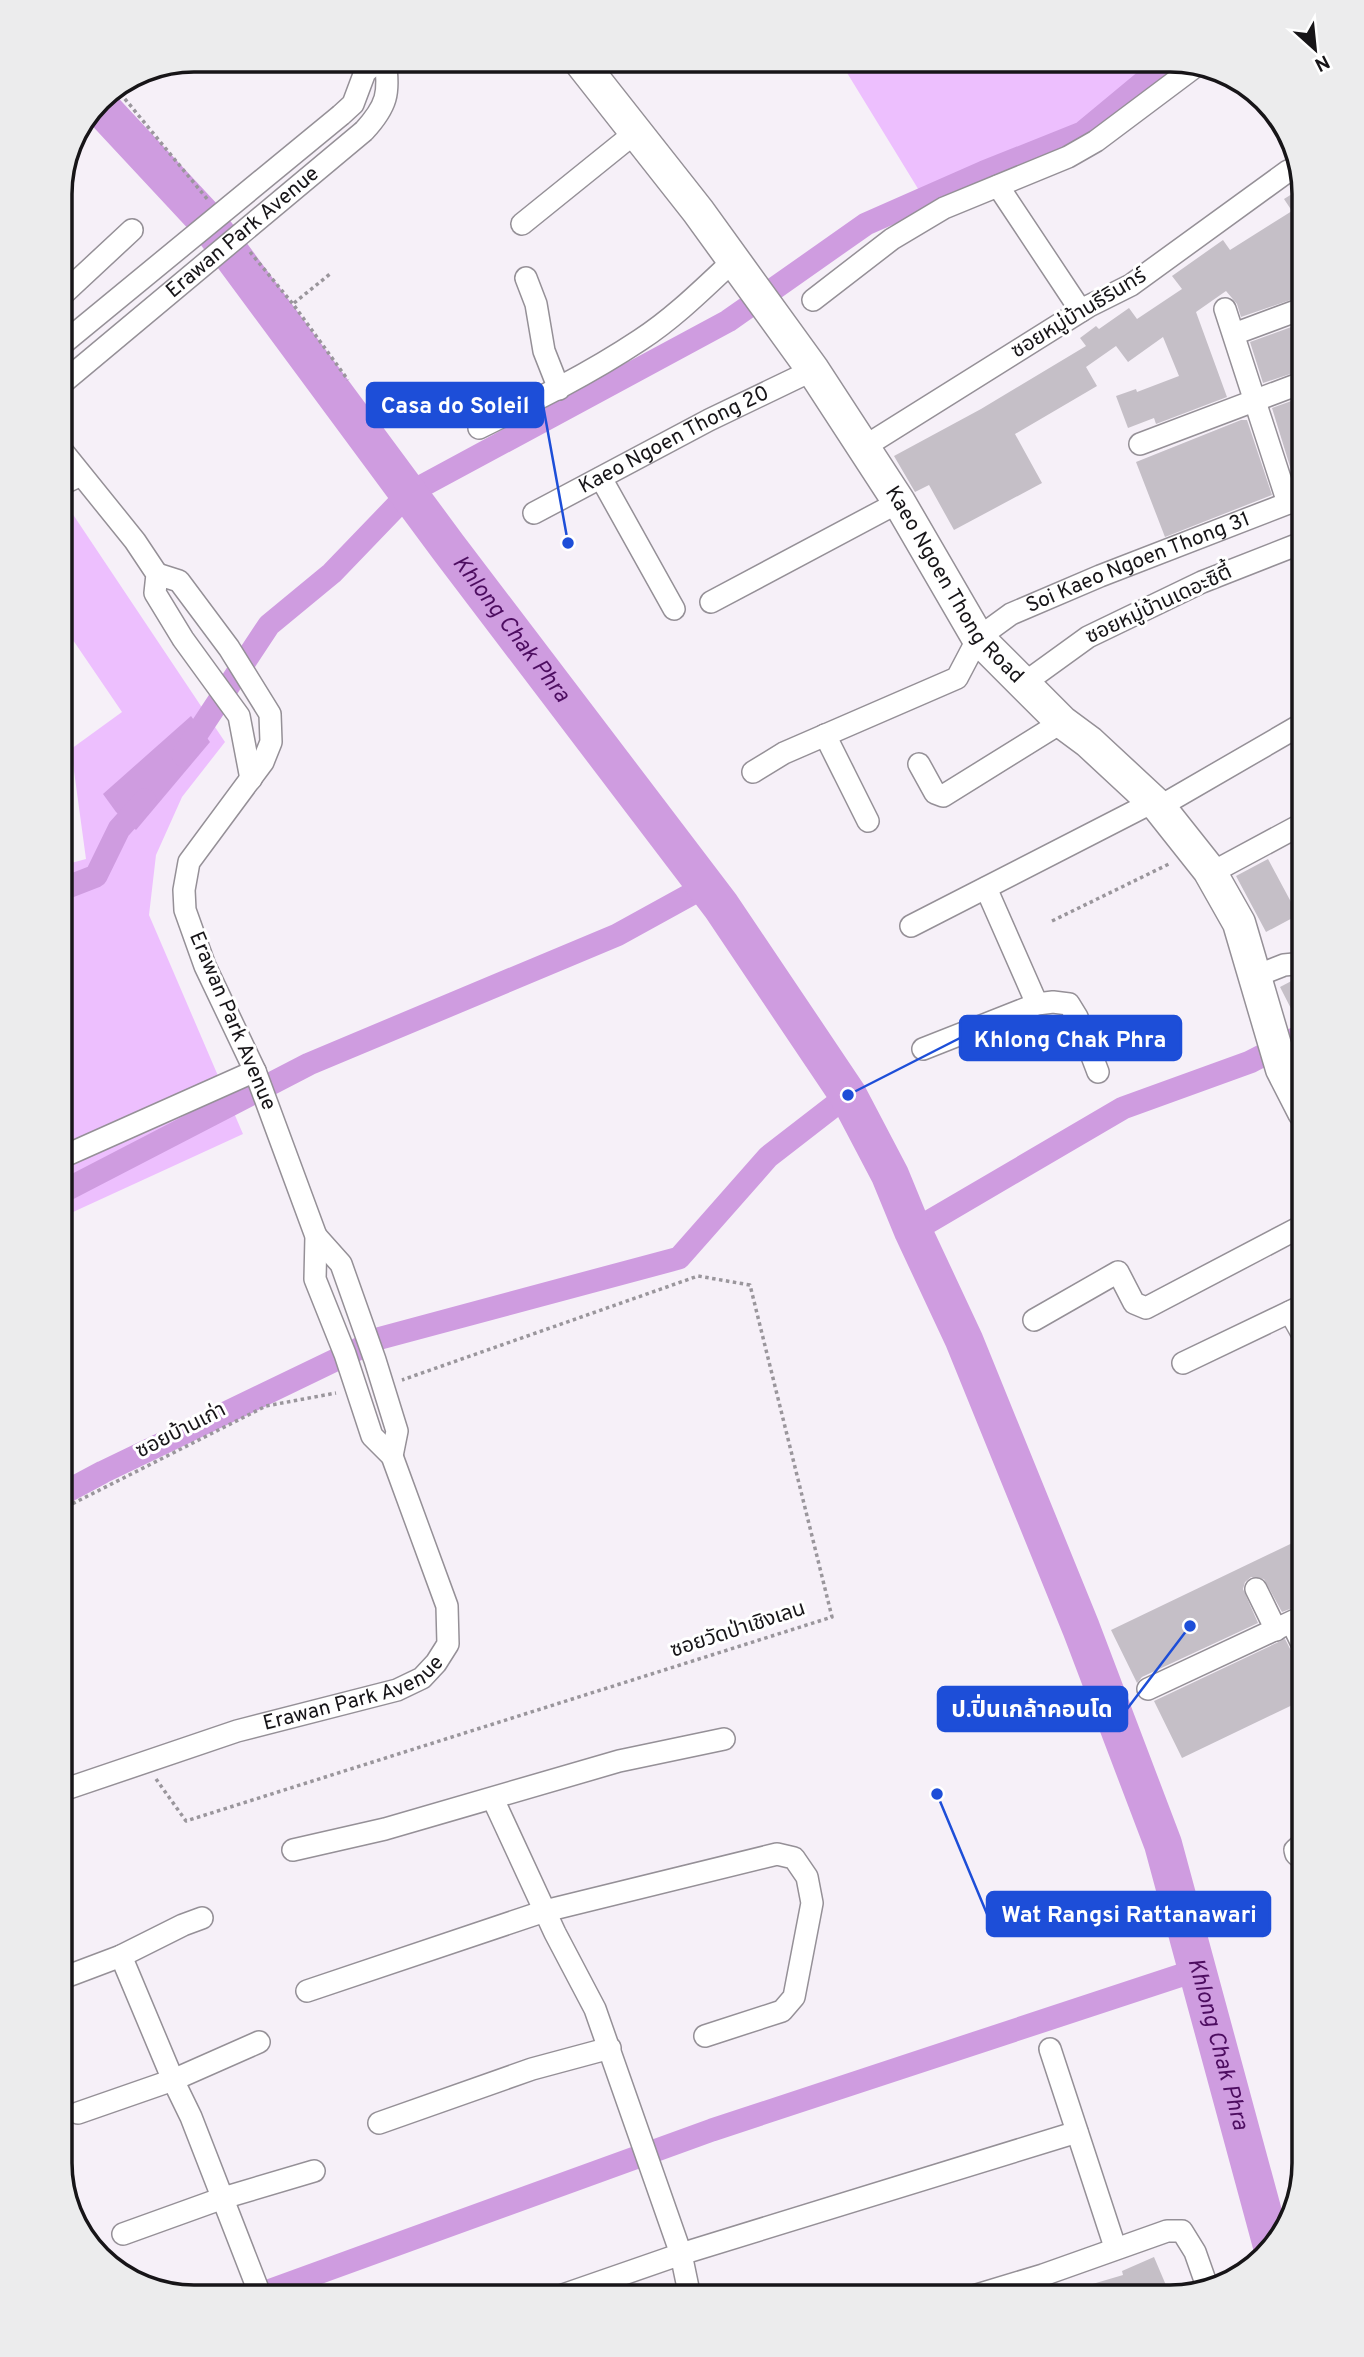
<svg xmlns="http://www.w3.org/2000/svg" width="1364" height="2357" viewBox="0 0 1364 2357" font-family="Overpass,'Noto Sans Thai',sans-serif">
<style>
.green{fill:#edbffe}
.water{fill:#cf9ce0}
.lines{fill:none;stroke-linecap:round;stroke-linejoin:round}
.canal{stroke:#cf9ce0;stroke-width:23}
.river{stroke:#cf9ce0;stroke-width:38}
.building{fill:#c5bfc7}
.street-casing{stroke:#959097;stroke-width:24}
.secondary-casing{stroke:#959097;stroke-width:35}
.path{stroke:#9a969c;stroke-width:3.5;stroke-dasharray:3.5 3.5;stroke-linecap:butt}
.street{stroke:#fff;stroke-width:21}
.secondary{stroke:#fff;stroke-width:32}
.street-bridge-casing{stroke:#959097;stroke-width:24;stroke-linecap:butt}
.street-bridge{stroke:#fff;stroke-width:21}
.labels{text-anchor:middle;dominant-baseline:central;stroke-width:6;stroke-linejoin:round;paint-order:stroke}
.street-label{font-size:21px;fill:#171518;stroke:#fff}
.water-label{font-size:23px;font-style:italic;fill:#4d0d60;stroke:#fff}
.rim{fill:none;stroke:#171518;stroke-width:3.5}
.leader{fill:none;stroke:#1d4ed8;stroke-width:2.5}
.callout-dot{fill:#1d4ed8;stroke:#fff;stroke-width:2.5}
.callout{fill:#1d4ed8;stroke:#1d4ed8;stroke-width:2.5}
.callout-label{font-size:23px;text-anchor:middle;font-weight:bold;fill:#fff}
</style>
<rect width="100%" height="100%" fill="#f6f0f8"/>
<path class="green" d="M 817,60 L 1156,60 L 1078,125 L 920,192 L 841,63 L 825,71 Z
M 70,510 L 225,742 L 182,797 L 156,855 L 149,915 L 243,1134 L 60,1218 L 60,866 L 86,859 L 71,749 L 122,712 L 60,621 L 60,515 Z"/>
<path class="water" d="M 191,716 L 210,742 L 136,830 L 116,812 L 103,794 Z"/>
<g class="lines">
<path class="canal" d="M 183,755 L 269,625 L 332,573 L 409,493 L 728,321 L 866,224 L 984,172 L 1082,133 L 1170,60
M 60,890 L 96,876 L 119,829 L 145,800
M 60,1193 L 309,1064 L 617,935 L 706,886
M 913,1231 L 1123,1108 L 1250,1062 L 1304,1034
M 60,1495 L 103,1472 L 381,1338 L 679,1258 L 768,1157 L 848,1095
M 252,2297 L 712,2130 L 1197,1970"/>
<path class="river" id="s1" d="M 97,103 L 206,220 L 448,547 L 721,906 L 848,1095 L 890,1175 L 913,1231 L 964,1340 L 1081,1628 L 1163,1844 L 1272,2246"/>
</g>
<path class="building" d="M 1303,187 L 1305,295 L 1241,317 L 1237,304 L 1226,291 L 1196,312 L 1227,397 L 1156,424 L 1154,418 L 1128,428 L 1116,396 L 1136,389 L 1137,392 L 1179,376 L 1163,337 L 1128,362 L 1116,346 L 1086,367 L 1097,386 L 1015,434 L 1042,483 L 954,530 L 929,485 L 915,492 L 894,456 L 981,409 L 1086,346 L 1080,338 L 1096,326 L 1099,329 L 1129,308 L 1137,319 L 1182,289 L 1172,276 L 1223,240 L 1230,250 L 1292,211 L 1284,199 Z
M 1305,322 L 1305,369 L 1263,383 L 1250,342 Z
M 1305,396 L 1305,484 L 1296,486 L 1272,408 Z
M 1241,420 L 1247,420 L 1272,495 L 1165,537 L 1136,462 Z
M 1268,859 L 1298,915 L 1266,932 L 1236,876 Z
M 1301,976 L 1305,976 L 1305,1036 L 1280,987 Z
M 1305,1537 L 1305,1603 L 1282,1612 L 1264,1579 L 1251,1577 L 1245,1582 L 1243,1589 L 1258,1623 L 1142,1677 L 1137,1683 L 1111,1630 Z
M 1285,1639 L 1305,1678 L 1305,1699 L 1182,1758 L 1154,1701 Z
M 1154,2257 L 1171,2297 L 1063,2297 L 1062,2293 L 1123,2275 L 1122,2271 Z"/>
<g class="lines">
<g class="street-casing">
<g id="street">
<path d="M 341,115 L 353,104 L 365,72 L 380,60"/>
<path d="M 364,131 C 387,106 390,93 385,60"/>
<path d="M 998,186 L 1081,311"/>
<path d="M 522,224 L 636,132"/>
<path d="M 526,278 L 536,304 L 544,351 L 559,389"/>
<path d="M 60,297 L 132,230"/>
<path d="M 813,300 L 892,239 L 944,208 L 1068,157 L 1096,141 L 1196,66"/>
<path d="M 1225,309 L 1288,503"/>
<path d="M 1234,334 L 1304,308"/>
<path d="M 479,428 C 534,401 589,374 640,340 C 674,318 704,288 734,260"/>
<path d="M 1140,444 L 1304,382"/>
<path d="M 864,447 L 1089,306 L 1131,285 L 1288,171"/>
<path d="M 60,448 L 135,541 L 157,574 L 155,593 L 183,639 L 239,716 L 251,779"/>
<path d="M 601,478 L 674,609"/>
<path d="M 60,485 L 81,475"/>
<path id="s2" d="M 534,513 L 709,420 L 813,370"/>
<path d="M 711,602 L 899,502"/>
<path d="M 1023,684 L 1088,637 L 1202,582 L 1304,542"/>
<path d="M 825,735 L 868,821"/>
<path d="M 919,764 L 935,793 L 943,796 L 1062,722"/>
<path id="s3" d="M 753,772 L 784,753 L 957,678 L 978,638 L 1011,614 L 1100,576 L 1304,497"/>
<path d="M 1159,807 L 1304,723"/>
<path d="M 1211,873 L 1304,823"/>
<path d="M 986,888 L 1037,1004"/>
<path d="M 911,926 L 1153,802"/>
<path d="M 1256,976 L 1284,965 L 1304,963"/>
<path d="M 923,1049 L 1037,1004 L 1053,1002 L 1069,1004 L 1077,1017 L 1098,1072"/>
<path d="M 60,1158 L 255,1071"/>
<path d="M 316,1236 L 341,1264 L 375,1360 L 397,1431 L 392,1456"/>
<path d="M 1290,1312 L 1304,1337"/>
<path d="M 1034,1320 L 1118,1272 L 1134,1303 L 1146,1308 L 1304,1225"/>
<path d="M 1183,1363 L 1304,1305"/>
<path d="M 1256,1589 L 1276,1630"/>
<path d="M 1292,1623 L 1304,1648"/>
<path d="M 1148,1689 L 1304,1616"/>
<path id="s4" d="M 60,1791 L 237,1731 L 397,1690 L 422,1678 L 436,1663 L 448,1644 L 447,1606 L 392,1456 L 372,1436 L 345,1354 L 315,1279 L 316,1236 L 255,1071 L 205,966 L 185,910 L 184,890 L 189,862 L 263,762 L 271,742 L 270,714 L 229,648 L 179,581 L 157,574"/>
<path d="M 493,1799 L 555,1933 L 595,2009 L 681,2254 L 690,2297"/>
<path d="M 293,1850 L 385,1829 L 619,1761 L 724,1739"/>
<path d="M 1304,1861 L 1296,1854 L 1295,1850 L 1304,1842"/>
<path d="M 121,1956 L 173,2080 L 191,2117 L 261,2297"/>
<path d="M 60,1979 L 121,1956 L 183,1925 L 202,1918"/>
<path d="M 307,1991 L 545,1911 L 777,1854 L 794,1858 L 807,1877 L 812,1903 L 794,1997 L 782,2011 L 705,2036"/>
<path d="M 1050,2049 L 1115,2247"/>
<path d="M 78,2113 L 173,2080 L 259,2042"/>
<path d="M 379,2123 L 532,2069 L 610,2048"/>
<path d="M 123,2234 L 223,2198 L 314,2171"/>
<path d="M 557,2297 L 681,2254 L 1077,2132"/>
<path d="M 970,2297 L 1043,2275 L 1167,2231 L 1182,2231 L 1195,2252 L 1208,2289"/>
</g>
</g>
<g class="secondary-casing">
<g id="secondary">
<path id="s5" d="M 579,60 L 698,211 L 813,370 L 899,502 L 978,638 L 1062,722 L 1089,742 L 1159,807 L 1209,870 L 1239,923 L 1282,1069 L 1304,1112"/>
</g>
</g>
<path class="path" d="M 116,88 L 208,200
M 250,252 L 293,304 L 348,380
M 294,303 L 330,274
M 1052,921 L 1171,863
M 60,1510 L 266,1406 L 336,1393
M 156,1779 L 186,1821 L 832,1617 L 750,1285 L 698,1276 L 402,1380"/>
<use href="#street" class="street"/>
<use href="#secondary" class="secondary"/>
<g class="street-bridge-casing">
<g id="street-bridge">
<path d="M 60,346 L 341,115"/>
<path id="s6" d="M 60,385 L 364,131"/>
</g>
</g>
<use href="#street-bridge" class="street-bridge"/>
</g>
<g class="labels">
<g class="street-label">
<text stroke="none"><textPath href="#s6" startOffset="238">Erawan Park Avenue</textPath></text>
<text transform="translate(1079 314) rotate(-31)">ซอยหมู่บ้านธีรินทร์</text>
<text stroke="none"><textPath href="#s2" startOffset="158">Kaeo Ngoen Thong 20</textPath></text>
<text stroke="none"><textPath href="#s3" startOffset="448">Soi Kaeo Ngoen Thong 31</textPath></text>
<text stroke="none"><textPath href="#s5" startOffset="646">Kaeo Ngoen Thong Road</textPath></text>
<text transform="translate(1159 605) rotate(-25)">ซอยหมู่บ้านเดอะซิตี้</text>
<text transform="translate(232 1021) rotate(67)">Erawan Park Avenue</text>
<text transform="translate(181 1431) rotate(-27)">ซอยบ้านเก่า</text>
<text transform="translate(738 1630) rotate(-18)">ซอยวัดป่าเชิงเลน</text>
<text stroke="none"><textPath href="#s4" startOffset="310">Erawan Park Avenue</textPath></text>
</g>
<g class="water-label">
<text stroke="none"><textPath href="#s1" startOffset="670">Khlong Chak Phra</textPath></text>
<text stroke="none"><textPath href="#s1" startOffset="2266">Khlong Chak Phra</textPath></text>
</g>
</g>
<path d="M0 0H1364V2357H0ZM194 72H1170A122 122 0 0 1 1292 194V2163A122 122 0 0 1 1170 2285H194A122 122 0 0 1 72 2163V194A122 122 0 0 1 194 72Z" fill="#ececed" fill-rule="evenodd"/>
<path class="rim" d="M194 72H1170A122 122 0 0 1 1292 194V2163A122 122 0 0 1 1170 2285H194A122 122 0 0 1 72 2163V194A122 122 0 0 1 194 72Z"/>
<path class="leader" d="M568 543L543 405M848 1095L960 1038M1190 1626L1127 1709M937 1794L987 1914"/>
<g class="callout-dot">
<circle cx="568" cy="543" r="7"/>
<circle cx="848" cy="1095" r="7"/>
<circle cx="1190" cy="1626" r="7"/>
<circle cx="937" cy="1794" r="7"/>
</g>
<g class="callout">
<rect x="367" y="383" width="176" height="44" rx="7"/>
<rect x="960" y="1016" width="221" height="44" rx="7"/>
<rect x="938" y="1687" width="189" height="44" rx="7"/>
<rect x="987" y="1892" width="283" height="44" rx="7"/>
</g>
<g class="callout-label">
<text x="455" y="413">Casa do Soleil</text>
<text x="1070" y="1047">Khlong Chak Phra</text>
<text x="1032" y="1717">ป.ปิ่นเกล้าคอนโด</text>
<text x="1129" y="1922">Wat Rangsi Rattanawari</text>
</g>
<g transform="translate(1315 49) rotate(153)" stroke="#ffffff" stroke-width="5" paint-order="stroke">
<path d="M0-5L12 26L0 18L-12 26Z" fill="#171518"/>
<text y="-10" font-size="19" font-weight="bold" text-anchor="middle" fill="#171518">N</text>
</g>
</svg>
